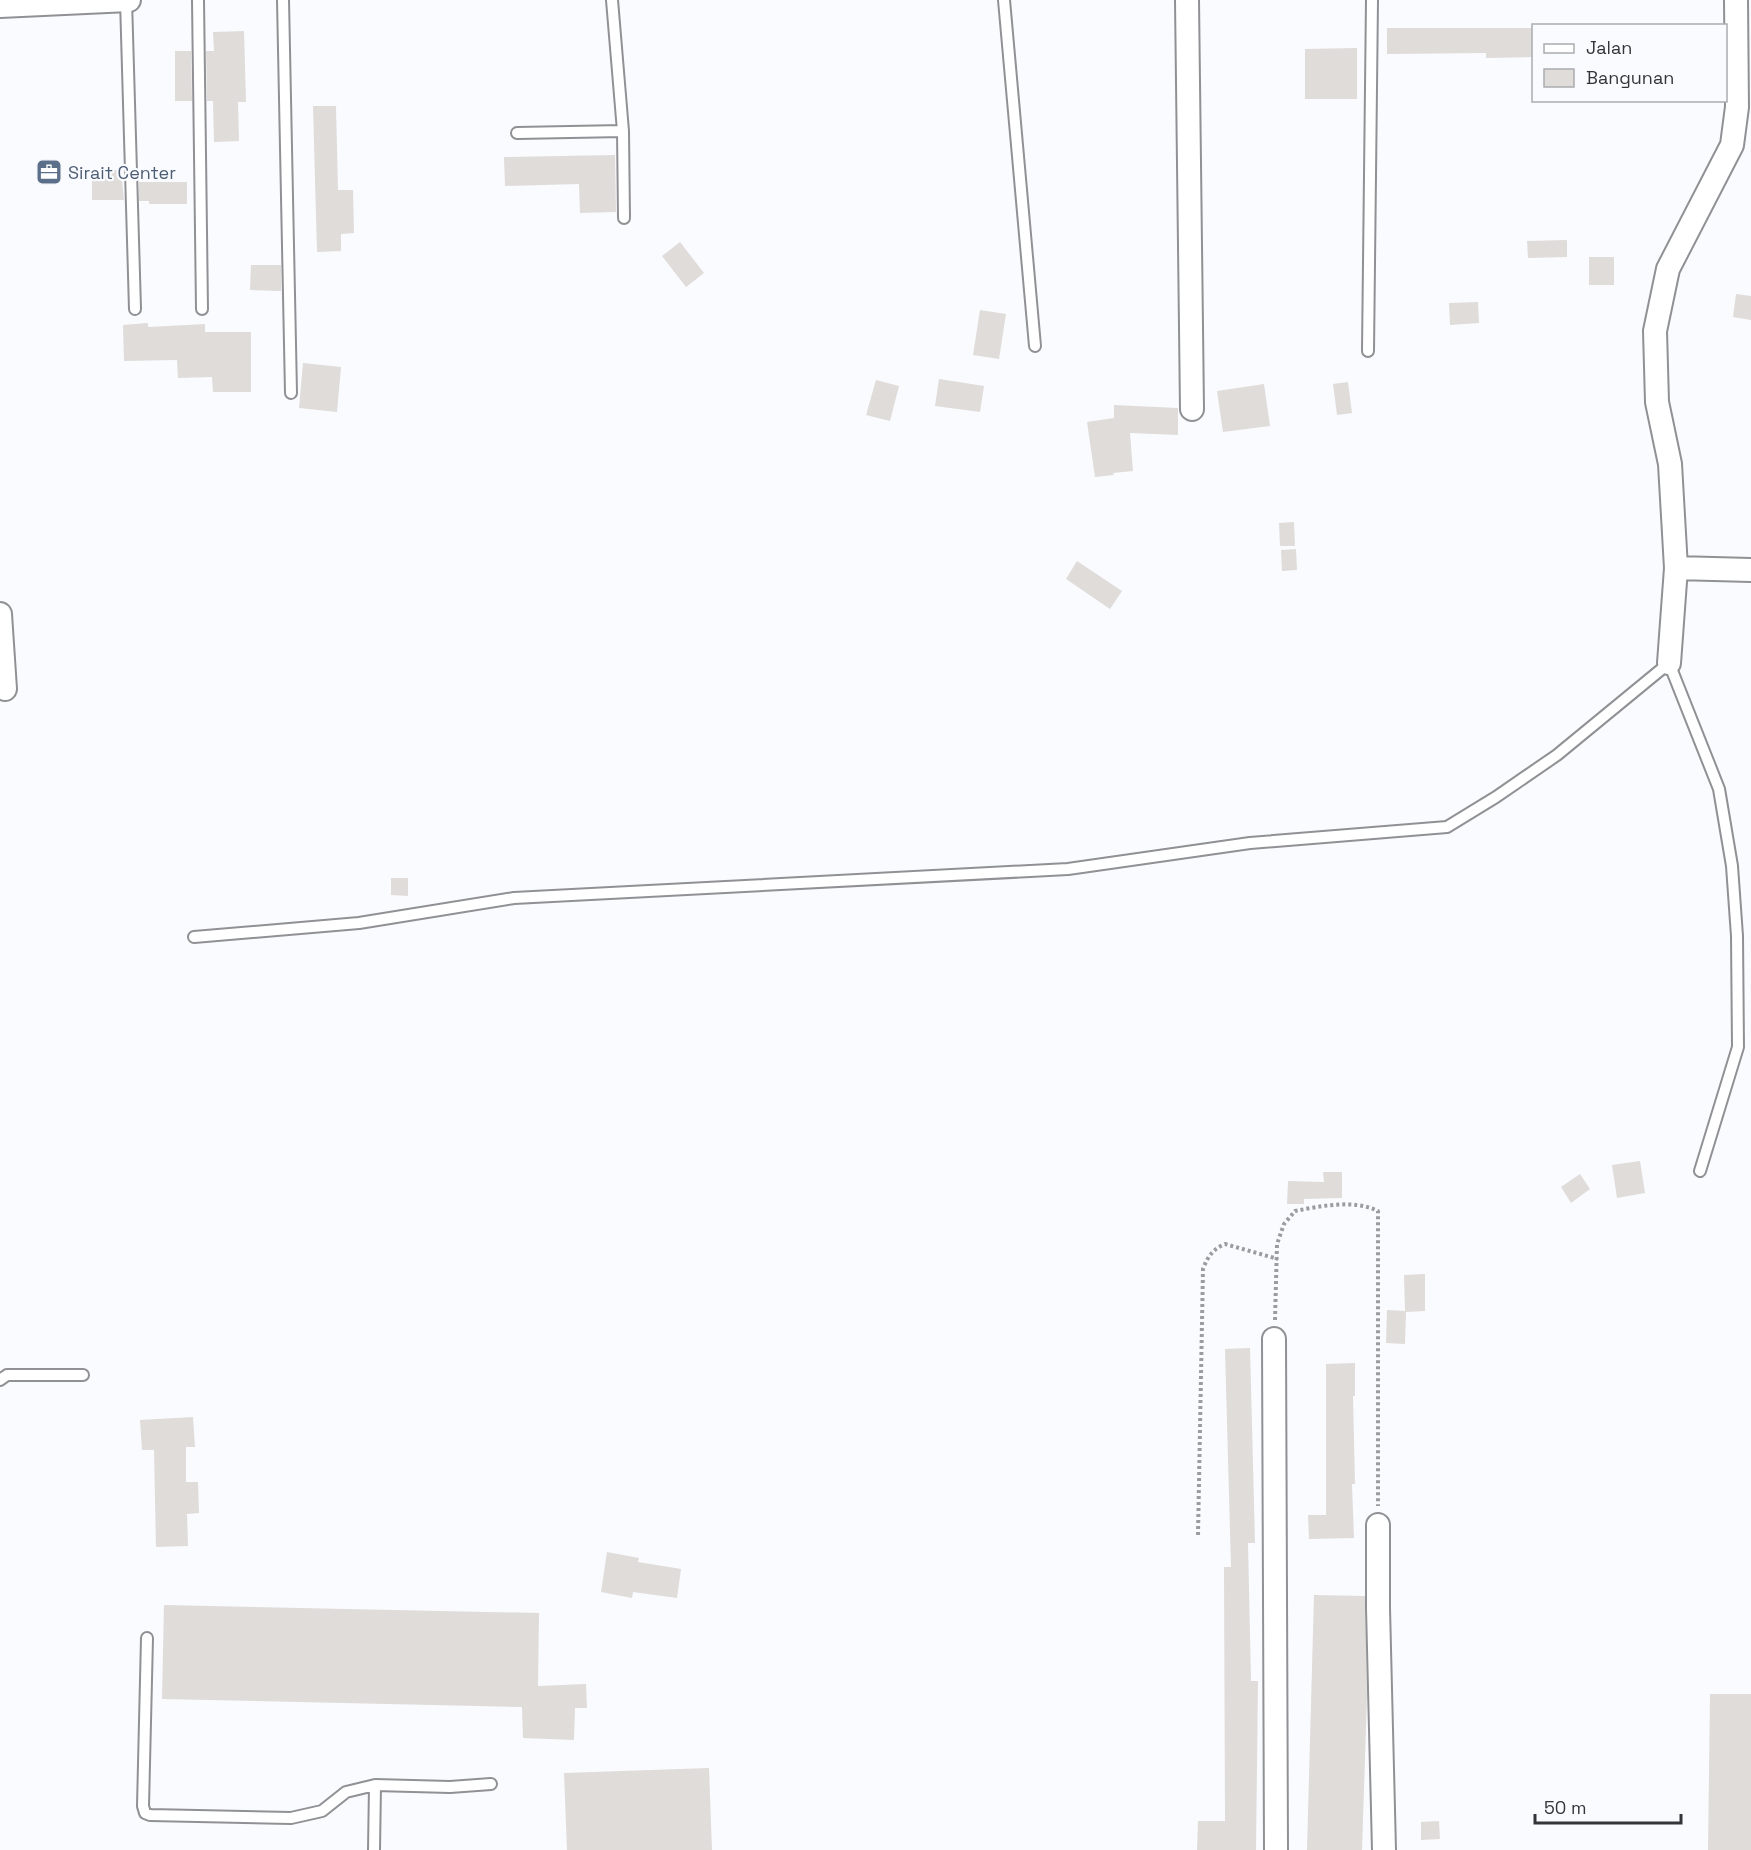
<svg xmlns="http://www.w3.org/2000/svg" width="1751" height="1850" viewBox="0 0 1751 1850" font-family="'Space Grotesk',sans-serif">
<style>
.building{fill:#dfdcda}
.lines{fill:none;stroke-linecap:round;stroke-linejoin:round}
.service-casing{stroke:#909194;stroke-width:14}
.minor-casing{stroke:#909194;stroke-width:26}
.path{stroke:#9c9c9f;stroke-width:4;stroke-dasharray:3 3;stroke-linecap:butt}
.service{stroke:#fff;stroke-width:10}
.minor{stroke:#fff;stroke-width:22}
.labels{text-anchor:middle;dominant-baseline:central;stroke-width:4.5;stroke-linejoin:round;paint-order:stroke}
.service-label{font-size:18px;fill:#4e5e75;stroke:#fafbfe;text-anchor:start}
</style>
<rect width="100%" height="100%" fill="#fafbfe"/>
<path class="building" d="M 1387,28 L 1533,28 L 1533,57 L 1486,58 L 1486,53 L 1387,54 Z
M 244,31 L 246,102 L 238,102 L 239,141 L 214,142 L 213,101 L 207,101 L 206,51 L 214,51 L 213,32 Z
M 1357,48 L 1357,99 L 1305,99 L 1305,49 Z
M 175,51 L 191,51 L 192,101 L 175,101 Z
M 313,106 L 336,106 L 338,190 L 353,190 L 354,233 L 341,234 L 341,251 L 317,252 Z
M 615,155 L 616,212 L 580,213 L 579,184 L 505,186 L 504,157 Z
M 92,170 L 121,170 L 124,200 L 92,200 Z
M 139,182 L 187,182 L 187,204 L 149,204 L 149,201 L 139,201 Z
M 1567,240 L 1567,257 L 1528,258 L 1527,241 Z
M 680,242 L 704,273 L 686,287 L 662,256 Z
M 1589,257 L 1614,257 L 1614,285 L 1589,285 Z
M 251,265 L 281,265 L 281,291 L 250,290 Z
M 1736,294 L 1751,296 L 1751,320 L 1733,317 Z
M 1478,302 L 1479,323 L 1450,325 L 1449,303 Z
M 980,310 L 1006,314 L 999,359 L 973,355 Z
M 148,323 L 148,327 L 205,324 L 205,332 L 251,332 L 251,392 L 213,392 L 212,377 L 178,378 L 177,360 L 124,361 L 123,325 Z
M 303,363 L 341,367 L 337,412 L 299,408 Z
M 939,379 L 984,386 L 980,412 L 935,406 Z
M 876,380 L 899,386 L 890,421 L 866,415 Z
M 1348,382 L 1352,413 L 1337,415 L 1333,384 Z
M 1264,384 L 1270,426 L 1223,432 L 1217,391 Z
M 1114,405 L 1178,408 L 1178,435 L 1130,433 L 1133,471 L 1113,473 L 1114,475 L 1095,477 L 1087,422 L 1114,418 Z
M 1294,522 L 1295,546 L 1280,546 L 1279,523 Z
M 1296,549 L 1297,570 L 1282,571 L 1281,550 Z
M 1077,561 L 1122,591 L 1110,609 L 1066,579 Z
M 391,878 L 408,878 L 408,896 L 391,895 Z
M 1640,1161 L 1645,1193 L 1617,1198 L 1612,1165 Z
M 1323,1172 L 1342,1172 L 1342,1198 L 1304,1199 L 1304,1204 L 1287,1204 L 1288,1181 L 1324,1182 Z
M 1580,1174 L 1590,1189 L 1571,1203 L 1561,1187 Z
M 1425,1274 L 1425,1311 L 1406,1312 L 1405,1344 L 1386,1343 L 1387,1310 L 1405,1311 L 1404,1275 Z
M 1250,1348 L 1255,1543 L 1248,1543 L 1251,1681 L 1258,1681 L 1256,1850 L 1197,1850 L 1198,1821 L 1225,1821 L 1224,1567 L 1231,1567 L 1225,1349 Z
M 1355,1363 L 1355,1396 L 1353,1396 L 1355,1484 L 1352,1484 L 1354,1538 L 1309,1539 L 1308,1515 L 1326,1515 L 1326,1364 Z
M 193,1417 L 195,1447 L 186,1447 L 186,1482 L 198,1482 L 199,1513 L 187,1514 L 188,1546 L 156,1547 L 154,1450 L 142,1450 L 140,1420 Z
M 607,1552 L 639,1558 L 638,1562 L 681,1569 L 677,1598 L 633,1592 L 632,1598 L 601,1592 Z
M 1314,1595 L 1365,1596 L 1367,1697 L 1362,1850 L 1307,1850 Z
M 164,1605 L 539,1613 L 538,1686 L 586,1684 L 587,1708 L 575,1708 L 574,1740 L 523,1738 L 522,1707 L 162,1699 Z
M 1710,1694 L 1751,1694 L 1751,1850 L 1708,1850 Z
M 709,1768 L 712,1850 L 567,1850 L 564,1773 Z
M 1439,1821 L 1440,1839 L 1421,1840 L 1421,1822 Z"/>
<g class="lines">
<g class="service-casing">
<path id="service" d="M 126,0 L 135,309
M 198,0 L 202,309
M 283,0 L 291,393
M 612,0 L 623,131 L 624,218
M 1004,0 L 1035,346
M 517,133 L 623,131
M 1368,351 L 1372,0
M 194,937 L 359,923 L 514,898 L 1068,869 L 1250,843 L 1447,827 L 1496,797 L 1557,755 L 1669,663 L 1719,789 L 1732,866 L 1737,936 L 1738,1047 L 1700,1171
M 0,1380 L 7,1375 L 83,1375
M 147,1638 L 143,1806 L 145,1813 L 150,1815 L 291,1818 L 322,1811 L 346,1792 L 375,1785
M 374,1850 L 375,1785 L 450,1787 L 491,1784"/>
</g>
<g class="minor-casing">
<path id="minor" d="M 1187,0 L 1192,409
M 0,6 L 129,0
M 1676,568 L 1751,570
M 0,614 L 5,689
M 1669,663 L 1676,568 L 1670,464 L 1657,402 L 1655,331 L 1668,269 L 1732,145 L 1737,107 L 1736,0
M 1274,1339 L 1276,1850
M 1378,1525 L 1378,1608 L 1384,1850"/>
</g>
<path class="path" d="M 1275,1320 L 1277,1244 L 1284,1224 L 1295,1211 C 1321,1206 1353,1199 1378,1211 L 1378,1506
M 1198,1535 L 1203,1269 C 1208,1256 1213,1249 1225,1244 L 1278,1259"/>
<use href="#service" class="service"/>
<use href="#minor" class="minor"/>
</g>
<defs>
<g id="office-square" transform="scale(1.35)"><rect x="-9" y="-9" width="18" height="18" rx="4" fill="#5c6f8a" stroke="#fafbfe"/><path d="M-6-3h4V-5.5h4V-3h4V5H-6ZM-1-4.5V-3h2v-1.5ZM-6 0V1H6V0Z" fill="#fff"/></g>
</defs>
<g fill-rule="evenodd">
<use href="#office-square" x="49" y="172"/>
</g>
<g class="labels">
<g class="service-label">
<text x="68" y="172">Sirait Center</text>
</g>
</g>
<rect x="1532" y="24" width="195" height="78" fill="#fafbfe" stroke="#abacae" stroke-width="1.5"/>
<rect x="1544" y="44" width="30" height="9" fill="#ffffff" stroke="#abacae" stroke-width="1.5"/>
<text x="1586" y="54" font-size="18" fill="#353537">Jalan</text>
<rect x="1544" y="69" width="30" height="18" fill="#dfdcda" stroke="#abacae" stroke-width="1.5"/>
<text x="1586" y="84" font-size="18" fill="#353537">Bangunan</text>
<path d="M1535 1814v9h146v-9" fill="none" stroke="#353537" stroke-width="3"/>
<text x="1544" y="1814" font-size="18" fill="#353537" stroke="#fafbfe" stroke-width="4.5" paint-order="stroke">50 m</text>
</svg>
